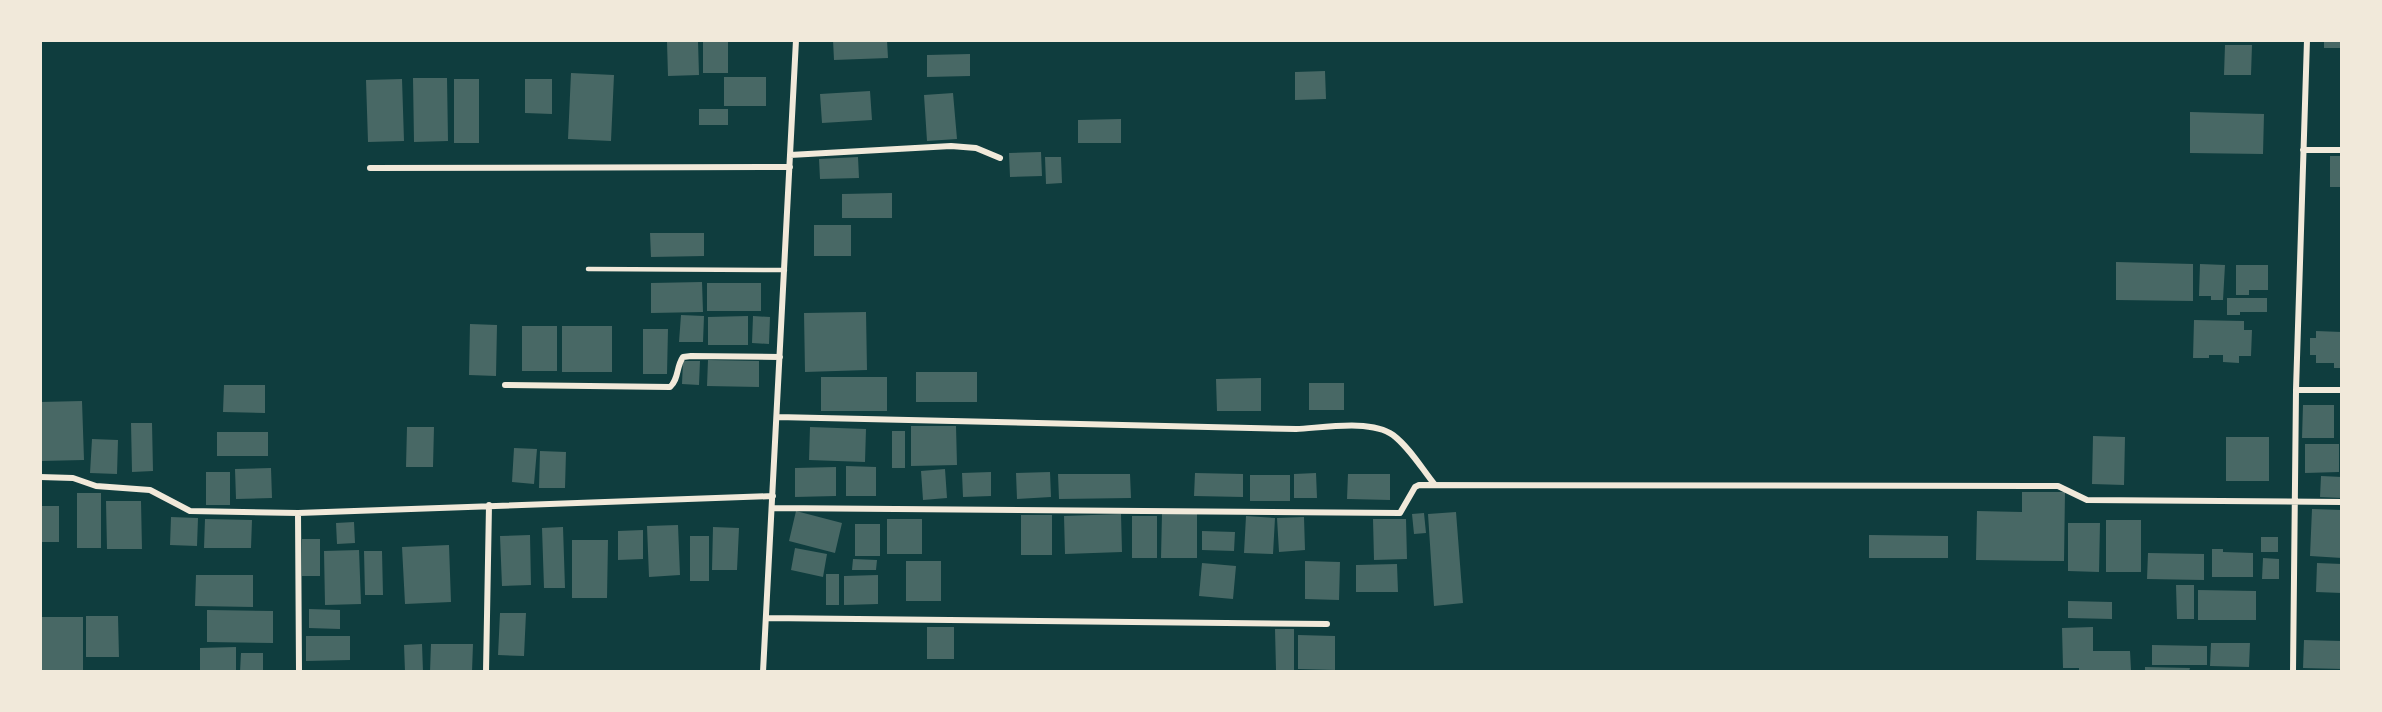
<svg xmlns="http://www.w3.org/2000/svg" width="2382" height="712" viewBox="0 0 2382 712" font-family="Raleway,sans-serif">
<style>
.building{fill:#486865}
.lines{fill:none;stroke-linecap:round;stroke-linejoin:round}
.service{stroke:#f1e9da;stroke-width:4.5}
.minor{stroke:#f1e9da;stroke-width:6}
</style>
<rect width="100%" height="100%" fill="#0f3d3e"/>
<path class="building" d="M 703,40 L 728,40 L 728,73 L 703,73 Z
M 833,40 L 887,40 L 888,58 L 834,60 Z
M 2324,40 L 2342,40 L 2342,48 L 2324,48 Z
M 698,41 L 699,75 L 668,76 L 667,42 Z
M 2225,45 L 2252,45 L 2251,75 L 2224,75 Z
M 970,54 L 970,76 L 927,77 L 927,55 Z
M 1325,71 L 1326,99 L 1295,100 L 1295,72 Z
M 571,73 L 614,75 L 611,141 L 568,139 Z
M 724,77 L 766,77 L 766,106 L 724,106 Z
M 413,78 L 447,78 L 448,141 L 414,142 Z
M 402,79 L 404,141 L 368,142 L 366,80 Z
M 454,79 L 479,79 L 479,143 L 454,143 Z
M 525,79 L 552,79 L 552,114 L 525,113 Z
M 870,91 L 872,120 L 822,123 L 820,94 Z
M 953,93 L 957,139 L 927,141 L 924,95 Z
M 699,109 L 728,109 L 728,125 L 699,125 Z
M 2190,112 L 2264,114 L 2263,154 L 2190,153 Z
M 1121,119 L 1121,143 L 1078,143 L 1078,120 Z
M 1041,152 L 1042,176 L 1010,177 L 1009,153 Z
M 2330,156 L 2342,156 L 2342,187 L 2330,187 Z
M 858,157 L 859,178 L 820,179 L 819,159 Z
M 1045,157 L 1061,157 L 1062,183 L 1046,184 Z
M 892,193 L 892,218 L 842,218 L 842,194 Z
M 814,225 L 851,225 L 851,256 L 814,256 Z
M 650,233 L 704,233 L 704,256 L 651,257 Z
M 2116,262 L 2193,264 L 2193,301 L 2116,300 Z
M 2200,264 L 2225,265 L 2223,300 L 2211,300 L 2211,296 L 2199,296 Z
M 2236,265 L 2268,265 L 2268,290 L 2249,290 L 2249,295 L 2236,295 Z
M 702,282 L 703,312 L 651,313 L 651,283 Z
M 707,283 L 761,283 L 761,311 L 707,311 Z
M 2227,298 L 2267,298 L 2267,312 L 2240,312 L 2240,315 L 2227,315 Z
M 866,312 L 867,370 L 805,372 L 804,313 Z
M 681,315 L 704,316 L 703,342 L 679,342 Z
M 748,316 L 748,345 L 708,345 L 708,317 Z
M 753,316 L 770,317 L 769,344 L 752,343 Z
M 2194,320 L 2244,321 L 2244,330 L 2252,330 L 2251,356 L 2239,356 L 2239,363 L 2223,362 L 2223,355 L 2209,355 L 2209,358 L 2193,358 Z
M 470,324 L 497,325 L 496,376 L 469,375 Z
M 522,326 L 557,326 L 557,371 L 522,371 Z
M 562,326 L 612,326 L 612,372 L 562,372 Z
M 643,329 L 668,329 L 667,374 L 643,374 Z
M 2316,331 L 2342,332 L 2342,368 L 2334,368 L 2334,363 L 2316,363 L 2316,355 L 2310,355 L 2310,338 L 2316,338 Z
M 708,360 L 759,361 L 759,387 L 707,386 Z
M 683,361 L 700,361 L 699,385 L 682,384 Z
M 916,372 L 977,372 L 977,402 L 916,402 Z
M 821,377 L 887,377 L 887,411 L 821,411 Z
M 1261,378 L 1261,411 L 1217,411 L 1216,379 Z
M 1309,383 L 1344,383 L 1344,410 L 1309,410 Z
M 224,385 L 265,385 L 265,413 L 223,412 Z
M 82,401 L 84,460 L 40,461 L 40,402 Z
M 2303,405 L 2334,405 L 2334,438 L 2302,438 Z
M 131,423 L 152,423 L 153,471 L 132,472 Z
M 911,426 L 956,426 L 957,465 L 911,466 Z
M 407,427 L 434,427 L 433,467 L 406,467 Z
M 810,427 L 866,429 L 865,462 L 809,460 Z
M 892,431 L 905,431 L 905,468 L 892,468 Z
M 217,432 L 268,432 L 268,456 L 217,456 Z
M 2093,436 L 2125,437 L 2124,485 L 2092,484 Z
M 2226,437 L 2269,437 L 2269,481 L 2226,481 Z
M 92,439 L 118,440 L 117,474 L 90,473 Z
M 2305,444 L 2339,444 L 2339,472 L 2305,473 Z
M 514,448 L 537,449 L 534,484 L 512,482 Z
M 540,451 L 566,452 L 565,488 L 539,488 Z
M 846,466 L 876,467 L 876,496 L 846,496 Z
M 836,467 L 836,496 L 795,497 L 795,468 Z
M 271,468 L 272,498 L 236,499 L 235,469 Z
M 945,469 L 947,498 L 923,500 L 921,471 Z
M 206,472 L 230,472 L 230,505 L 206,505 Z
M 991,472 L 991,496 L 963,497 L 962,473 Z
M 1050,472 L 1051,497 L 1017,499 L 1016,473 Z
M 1195,473 L 1243,474 L 1243,497 L 1194,496 Z
M 1316,473 L 1317,498 L 1294,498 L 1294,474 Z
M 1058,474 L 1130,474 L 1131,498 L 1059,499 Z
M 1348,474 L 1390,474 L 1390,500 L 1347,499 Z
M 1250,475 L 1290,475 L 1290,501 L 1250,501 Z
M 2321,476 L 2342,477 L 2342,498 L 2320,497 Z
M 2022,492 L 2065,492 L 2064,561 L 1976,560 L 1977,511 L 2022,512 Z
M 77,493 L 101,493 L 101,548 L 77,548 Z
M 106,501 L 141,501 L 142,549 L 107,549 Z
M 40,506 L 59,506 L 59,542 L 40,542 Z
M 2312,509 L 2342,510 L 2342,558 L 2310,556 Z
M 796,511 L 842,523 L 835,553 L 789,541 Z
M 1456,512 L 1463,603 L 1434,606 L 1428,514 Z
M 1162,513 L 1197,513 L 1197,558 L 1161,558 Z
M 1424,513 L 1426,533 L 1414,534 L 1412,514 Z
M 1121,514 L 1122,552 L 1065,554 L 1064,516 Z
M 1021,515 L 1052,515 L 1052,555 L 1021,555 Z
M 1132,516 L 1157,516 L 1157,558 L 1132,558 Z
M 1246,516 L 1275,518 L 1273,554 L 1244,553 Z
M 171,517 L 198,518 L 197,546 L 170,545 Z
M 1304,517 L 1305,550 L 1279,552 L 1277,518 Z
M 205,519 L 252,520 L 251,548 L 204,548 Z
M 887,519 L 922,519 L 922,554 L 887,554 Z
M 1373,519 L 1406,519 L 1407,559 L 1374,560 Z
M 2106,520 L 2141,520 L 2141,572 L 2106,572 Z
M 354,522 L 355,543 L 337,544 L 336,523 Z
M 2068,523 L 2100,523 L 2099,572 L 2068,571 Z
M 855,524 L 880,524 L 880,556 L 855,556 Z
M 678,525 L 680,575 L 649,577 L 647,526 Z
M 563,527 L 565,588 L 544,588 L 542,528 Z
M 713,527 L 739,528 L 737,570 L 712,570 Z
M 643,530 L 643,559 L 618,560 L 618,531 Z
M 1202,531 L 1235,532 L 1234,551 L 1202,550 Z
M 530,535 L 531,585 L 502,586 L 500,536 Z
M 1869,535 L 1948,536 L 1948,558 L 1869,558 Z
M 690,536 L 709,536 L 709,581 L 690,581 Z
M 2261,537 L 2278,537 L 2278,552 L 2261,552 Z
M 302,539 L 320,539 L 320,576 L 302,576 Z
M 572,540 L 608,540 L 607,598 L 572,598 Z
M 449,545 L 451,602 L 405,604 L 402,547 Z
M 795,548 L 827,554 L 823,577 L 791,570 Z
M 2212,549 L 2223,549 L 2223,552 L 2253,553 L 2253,577 L 2212,577 Z
M 359,550 L 361,604 L 325,605 L 324,551 Z
M 364,551 L 382,551 L 383,595 L 365,595 Z
M 2148,553 L 2204,554 L 2204,580 L 2147,579 Z
M 2263,558 L 2279,559 L 2279,579 L 2262,579 Z
M 853,559 L 877,560 L 876,570 L 852,570 Z
M 906,561 L 941,561 L 941,601 L 906,601 Z
M 1305,561 L 1340,562 L 1339,600 L 1305,599 Z
M 1202,563 L 1236,566 L 1233,599 L 1199,596 Z
M 2317,563 L 2342,564 L 2342,593 L 2316,592 Z
M 1397,564 L 1398,592 L 1356,592 L 1356,565 Z
M 826,574 L 839,574 L 839,605 L 826,605 Z
M 196,575 L 253,575 L 253,607 L 195,606 Z
M 878,575 L 878,604 L 844,605 L 844,576 Z
M 2176,585 L 2194,585 L 2194,619 L 2177,619 Z
M 2198,590 L 2256,591 L 2256,620 L 2198,620 Z
M 2068,601 L 2112,602 L 2112,619 L 2068,618 Z
M 309,609 L 340,610 L 340,629 L 309,628 Z
M 207,610 L 273,611 L 273,643 L 207,642 Z
M 500,613 L 526,613 L 524,656 L 498,655 Z
M 86,616 L 118,616 L 119,657 L 86,657 Z
M 40,617 L 83,617 L 83,672 L 40,672 Z
M 927,627 L 954,627 L 954,659 L 927,659 Z
M 2093,627 L 2093,651 L 2130,651 L 2131,670 L 2079,671 L 2079,668 L 2063,668 L 2062,628 Z
M 1275,629 L 1294,629 L 1294,670 L 1276,670 Z
M 1298,635 L 1335,636 L 1335,670 L 1298,669 Z
M 306,636 L 350,636 L 350,660 L 306,661 Z
M 2304,640 L 2342,641 L 2342,669 L 2303,668 Z
M 2211,643 L 2250,643 L 2249,667 L 2210,666 Z
M 422,644 L 423,672 L 405,672 L 404,645 Z
M 431,644 L 473,644 L 472,672 L 430,672 Z
M 2152,645 L 2207,646 L 2207,665 L 2152,665 Z
M 236,647 L 236,672 L 200,672 L 200,648 Z
M 241,653 L 263,653 L 263,672 L 240,672 Z
M 2145,667 L 2190,668 L 2189,672 L 2145,672 Z"/>
<g class="lines">
<path class="service" d="M 588,269 L 785,270"/>
<path class="minor" d="M 2303,150 L 2342,150
M 790,155 L 951,146 L 976,148 L 1000,158
M 370,168 L 790,167
M 505,385 L 670,387 C 679,379 676,367 683,357 L 691,356 L 780,357
M 2296,390 L 2342,390
M 777,417 L 1296,429 C 1322,428 1371,419 1393,435 C 1410,448 1422,469 1435,485
M 40,477 L 73,478 L 96,486 L 150,490 L 190,511 L 298,513 L 773,496
M 773,508 L 1400,513 L 1415,487 L 1419,485 L 2058,486 L 2087,500 L 2342,502
M 298,513 L 299,672
M 766,618 L 1327,624
M 486,672 L 489,505
M 763,672 L 796,40
M 2293,672 L 2296,390 L 2307,40"/>
</g>
<rect width="2382" height="712" fill="none" stroke="#f1e9da" stroke-width="84"/>
</svg>
